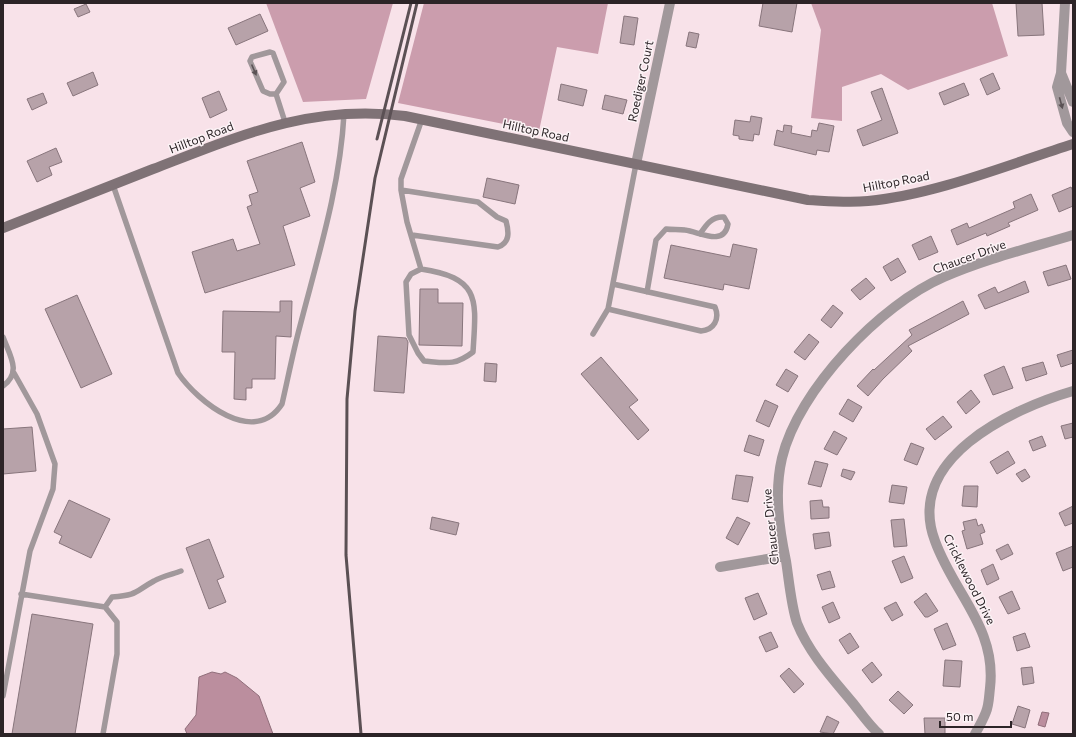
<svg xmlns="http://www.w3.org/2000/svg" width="1076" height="737" viewBox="0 0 1076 737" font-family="Commissioner,sans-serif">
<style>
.forest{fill:#cb9dad}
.water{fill:#bb8e9e;stroke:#906e7a}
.building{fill:#b7a2a9;stroke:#88757c}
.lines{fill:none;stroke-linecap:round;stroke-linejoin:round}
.service{stroke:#a1989b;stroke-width:5.5}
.minor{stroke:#a1989b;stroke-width:10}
.secondary{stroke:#7f7276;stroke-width:10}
.rail{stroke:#5b5054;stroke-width:3}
.oneway{fill:#5b5255}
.labels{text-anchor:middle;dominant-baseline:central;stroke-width:3;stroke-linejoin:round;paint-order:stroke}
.street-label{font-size:12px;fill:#2c2427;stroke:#fcf3f6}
</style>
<rect width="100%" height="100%" fill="#f8e2e9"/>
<path class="forest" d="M 266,3 L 393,3 L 366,99 L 303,102 Z
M 424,3 L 608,3 L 598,54 L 557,47 L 539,131 L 398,103 Z
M 811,3 L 992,3 L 1008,56 L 908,90 L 881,74 L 842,87 L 842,121 L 811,118 L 821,30 Z"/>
<path class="water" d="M 212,672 L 221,674 L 225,672 L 237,678 L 259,696 L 273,734 L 187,734 L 185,729 L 196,715 L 199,677 Z
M 1042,712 L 1049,713 L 1045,727 L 1038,725 Z"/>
<path class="building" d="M 763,3 L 797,3 L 792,32 L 759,26 Z
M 1016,3 L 1042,3 L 1044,35 L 1018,36 Z
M 86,4 L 90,12 L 78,17 L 74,9 Z
M 260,14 L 268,31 L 236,45 L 228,28 Z
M 624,16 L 638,18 L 634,45 L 620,43 Z
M 689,32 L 699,34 L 696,48 L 686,46 Z
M 93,72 L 98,85 L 73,96 L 67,83 Z
M 993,73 L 1000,89 L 987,95 L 980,79 Z
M 964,83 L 969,95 L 944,105 L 939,93 Z
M 561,84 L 587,90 L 583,106 L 558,100 Z
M 882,88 L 898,133 L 863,146 L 857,130 L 882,120 L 871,92 Z
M 219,91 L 227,110 L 210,118 L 202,98 Z
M 43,93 L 47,103 L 32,110 L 27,99 Z
M 605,95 L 627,100 L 623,114 L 602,109 Z
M 751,116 L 762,118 L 759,135 L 754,134 L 753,141 L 739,139 L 739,136 L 733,135 L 735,120 L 750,122 Z
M 819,123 L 834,126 L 829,152 L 817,150 L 816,155 L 774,145 L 777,130 L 783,132 L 784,125 L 792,126 L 791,133 L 811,137 L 812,130 L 817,131 Z
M 302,142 L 315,182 L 300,188 L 310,216 L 283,226 L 295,265 L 205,293 L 192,252 L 233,239 L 237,251 L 260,244 L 247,207 L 252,205 L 249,195 L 258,192 L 247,161 Z
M 56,148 L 62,162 L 49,167 L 52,175 L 37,182 L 27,161 Z
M 487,178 L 519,185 L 515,204 L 483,197 Z
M 1071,187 L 1073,191 L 1073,206 L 1059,212 L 1052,195 Z
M 1031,194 L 1038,210 L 1008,223 L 1010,226 L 987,236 L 986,233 L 957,245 L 951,230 L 967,223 L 969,228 L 1015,208 L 1013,202 Z
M 931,236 L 938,252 L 919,260 L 912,245 Z
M 733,244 L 757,249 L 749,289 L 724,284 L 723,290 L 664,278 L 671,245 L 730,257 Z
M 898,258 L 906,272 L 891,281 L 883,267 Z
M 1066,265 L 1071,279 L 1048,286 L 1043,272 Z
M 866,278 L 875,288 L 860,300 L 851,290 Z
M 1025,281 L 1029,292 L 985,309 L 978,295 L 995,287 L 998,293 Z
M 420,289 L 438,289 L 438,303 L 463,303 L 462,346 L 419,345 Z
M 77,295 L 112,374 L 81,388 L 45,309 Z
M 280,301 L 292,301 L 291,337 L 276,336 L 275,379 L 252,379 L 252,388 L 246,388 L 246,400 L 234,399 L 235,352 L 222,352 L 223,311 L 280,312 Z
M 963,301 L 969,314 L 908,346 L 912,351 L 883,379 L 868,396 L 857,386 L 873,369 L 874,370 L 912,335 L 909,330 Z
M 833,305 L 843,313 L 831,328 L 821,320 Z
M 809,334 L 819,342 L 805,360 L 794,352 Z
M 378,336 L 406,338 L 408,342 L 404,393 L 374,391 Z
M 1073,350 L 1073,363 L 1061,367 L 1057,355 Z
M 601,357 L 638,400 L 629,407 L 649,430 L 638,440 L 581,374 Z
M 1043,362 L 1047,374 L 1026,381 L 1022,368 Z
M 485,363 L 497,364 L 496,382 L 484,381 Z
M 1004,366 L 1013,388 L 993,395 L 984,375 Z
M 786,369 L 798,376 L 788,392 L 776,385 Z
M 971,390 L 980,402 L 966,414 L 957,402 Z
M 848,399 L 862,407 L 853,422 L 839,414 Z
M 765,400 L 778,406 L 769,427 L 756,421 Z
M 943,416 L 952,427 L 935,440 L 926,429 Z
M 1073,423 L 1073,437 L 1065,439 L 1061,426 Z
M 32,427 L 36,471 L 3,474 L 3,429 Z
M 834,431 L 847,438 L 837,455 L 824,449 Z
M 749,435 L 764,440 L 759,456 L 744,451 Z
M 1042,436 L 1046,446 L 1033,451 L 1029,441 Z
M 911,443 L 924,448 L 917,465 L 904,460 Z
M 1008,451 L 1015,463 L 997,474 L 990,462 Z
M 815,461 L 828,464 L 821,487 L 808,484 Z
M 843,469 L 855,472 L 851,480 L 841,476 Z
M 1025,469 L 1030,477 L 1022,482 L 1016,474 Z
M 736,475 L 753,477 L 748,502 L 732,499 Z
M 892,485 L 907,487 L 904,504 L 889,502 Z
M 964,486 L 978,486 L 977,507 L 962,506 Z
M 69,500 L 110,519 L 91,558 L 59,543 L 62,536 L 54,532 Z
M 822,500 L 823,507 L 829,507 L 829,518 L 811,519 L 810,501 Z
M 1073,506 L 1073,523 L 1065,526 L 1059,513 Z
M 432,517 L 459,523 L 456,535 L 430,529 Z
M 737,517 L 750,523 L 738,545 L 726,538 Z
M 904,519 L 907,546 L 894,547 L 891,520 Z
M 976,519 L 978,526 L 982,524 L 985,532 L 980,534 L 983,544 L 967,549 L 962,531 L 965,530 L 963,522 Z
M 829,532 L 831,546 L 815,549 L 813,534 Z
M 209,539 L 224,577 L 217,580 L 226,602 L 209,609 L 186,548 Z
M 1008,544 L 1013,554 L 1001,560 L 996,550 Z
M 1073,546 L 1073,567 L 1063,571 L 1056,553 Z
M 904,556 L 913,578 L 901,583 L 892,561 Z
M 993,564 L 999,579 L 987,585 L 981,570 Z
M 830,571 L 835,587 L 822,590 L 817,575 Z
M 1012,591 L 1020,609 L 1008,614 L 999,597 Z
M 758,593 L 767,614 L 754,620 L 745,598 Z
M 926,593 L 938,611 L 928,617 L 925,617 L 914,602 Z
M 833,602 L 840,618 L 829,623 L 822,607 Z
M 896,602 L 903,615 L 892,621 L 884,608 Z
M 32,614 L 93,624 L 75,734 L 12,734 Z
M 947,623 L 956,645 L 943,650 L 934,629 Z
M 771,632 L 778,647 L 766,652 L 759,637 Z
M 850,633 L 859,647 L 848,654 L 839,640 Z
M 1025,633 L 1030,647 L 1017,651 L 1013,637 Z
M 945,660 L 962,661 L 960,687 L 943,686 Z
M 872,662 L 882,675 L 872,683 L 862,670 Z
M 1032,667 L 1034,683 L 1023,685 L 1021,668 Z
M 789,668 L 804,684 L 794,693 L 780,676 Z
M 898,691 L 913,705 L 904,714 L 889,700 Z
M 1018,706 L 1030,710 L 1025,728 L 1012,724 Z
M 827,716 L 839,722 L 833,734 L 820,732 Z
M 924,718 L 945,718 L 945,734 L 925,734 Z"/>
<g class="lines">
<path class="service" d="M 276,94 L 270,94 L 263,91 L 250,61 L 252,57 L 270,52 L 273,53 L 284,82 L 276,94 L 285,122
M 113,185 L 178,373 C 198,402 254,447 282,404 C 288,378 293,352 300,326 C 318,256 340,187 344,114
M 401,190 L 478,202 L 497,217 L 506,221 C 509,232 510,243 498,247 L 412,235
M 421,269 L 411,274 L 406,282 L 409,335 L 418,353 L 424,361 C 446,363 455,366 473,352 C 476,301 482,278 421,269 L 407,222 L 401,190 L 401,179 L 422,119
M 647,292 L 656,240 L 666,229 C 672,230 679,229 685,230 C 700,232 724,247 728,224 L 724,217 C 712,216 706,225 700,234
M 608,309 L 701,331 C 714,330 720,319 715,307 L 613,284
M 593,334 L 608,309 L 636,164
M 3,337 C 10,356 22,372 3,386
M 21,594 L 105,607 L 117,622 L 117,654 L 103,734
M 105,607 L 112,597 C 138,595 134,592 154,581 C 162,576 173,574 181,571
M 3,696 L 30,551 L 53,489 L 55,464 L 37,414 L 14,373"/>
<path class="minor" d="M 1065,3 L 1061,73 L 1057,87 L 1067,123 L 1073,132
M 1061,73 L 1073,102
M 636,164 L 670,3
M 720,567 L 785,556
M 879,734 C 869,725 861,713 852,702 C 832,678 809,653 797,623 C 791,605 789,580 786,561 C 779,528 774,492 782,458 C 798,390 881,304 944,277 C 985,259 1030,248 1073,235
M 975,734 C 979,727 983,720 986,712 C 989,705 989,696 990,688 C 997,628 954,594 935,541 C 904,459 1011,409 1073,391"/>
<path class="secondary" d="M 3,228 C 53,208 103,189 153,169 C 239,136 310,104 405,116 L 808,200 C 828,201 848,203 868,201 C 934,195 1010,164 1073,144"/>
<path class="rail" d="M 377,139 L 411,3
M 361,734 L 346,555 L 347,399 L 355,311 L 375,178 L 417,3"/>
</g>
<defs><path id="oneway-solid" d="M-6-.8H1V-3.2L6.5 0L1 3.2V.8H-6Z"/></defs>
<g class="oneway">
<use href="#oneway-solid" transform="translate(254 70) rotate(67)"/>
<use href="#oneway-solid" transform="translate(1061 103) rotate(75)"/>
</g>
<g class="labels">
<g class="street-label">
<text transform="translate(640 81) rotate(-78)">Roediger Court</text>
<text transform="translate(536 130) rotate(12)">Hilltop Road</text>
<text transform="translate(201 137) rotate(-21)">Hilltop Road</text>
<text transform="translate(896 181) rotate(-11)">Hilltop Road</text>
<text transform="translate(969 256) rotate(-20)">Chaucer Drive</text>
<text transform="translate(770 527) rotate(-96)">Chaucer Drive</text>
<text transform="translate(970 579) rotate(63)">Cricklewood Drive</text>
</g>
</g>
<rect width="1076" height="737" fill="none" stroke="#2c2427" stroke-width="8"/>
<path d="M940 721v6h71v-6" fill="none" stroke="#2c2427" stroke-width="2"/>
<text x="946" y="721" font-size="12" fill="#2c2427" stroke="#fcf3f6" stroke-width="3" paint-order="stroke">50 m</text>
</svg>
